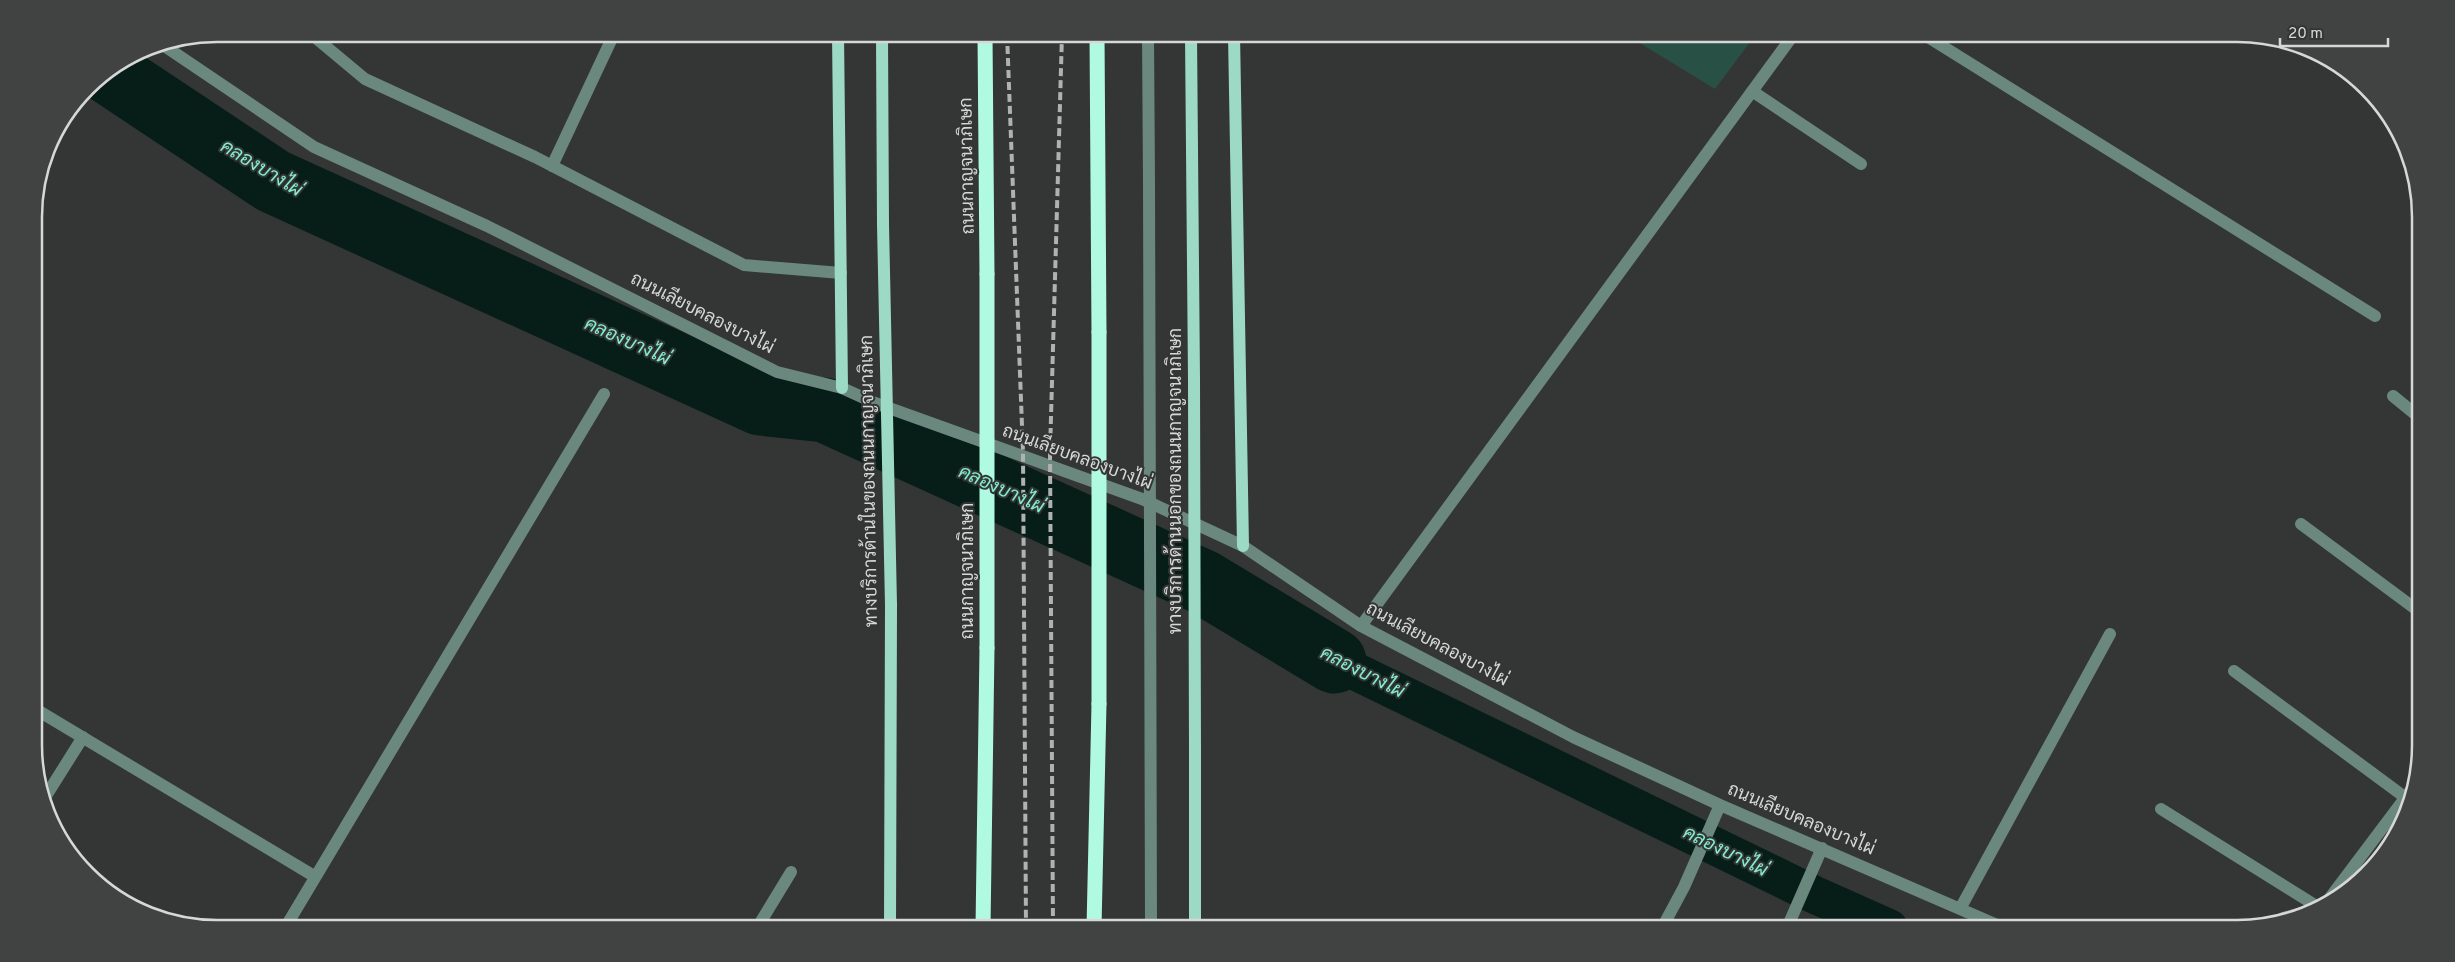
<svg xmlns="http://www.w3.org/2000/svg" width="2455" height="962" viewBox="0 0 2455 962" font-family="Overpass,Sarabun,sans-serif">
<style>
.green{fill:#295044}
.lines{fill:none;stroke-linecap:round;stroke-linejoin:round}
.canal{stroke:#071e18;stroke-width:38}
.river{stroke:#071e18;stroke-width:65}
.minor{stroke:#6b887e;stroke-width:12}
.major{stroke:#9ddac6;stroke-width:12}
.highway{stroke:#b1fae2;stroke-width:15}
.rail{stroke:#b0b2b1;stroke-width:4;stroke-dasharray:8 4;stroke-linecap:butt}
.minor-bridge{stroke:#6b887e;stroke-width:12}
.major-bridge{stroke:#9ddac6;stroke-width:12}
.highway-bridge{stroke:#b1fae2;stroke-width:15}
.labels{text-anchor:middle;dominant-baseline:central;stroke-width:4;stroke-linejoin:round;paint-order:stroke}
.street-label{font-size:18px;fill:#d6d8d7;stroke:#333635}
.water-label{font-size:19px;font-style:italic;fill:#83edcd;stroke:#333635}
.rim{fill:none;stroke:#d6d8d7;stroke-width:2.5}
</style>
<rect width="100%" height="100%" fill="#333635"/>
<path class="green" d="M 1625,34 L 1756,34 L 1715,89 Z"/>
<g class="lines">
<path class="canal" d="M 1334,661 L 1815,895 L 1889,928"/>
<path class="river" d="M 109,72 L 273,181 L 760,403 L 825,410 L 1203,582 L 1334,661"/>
<path class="minor" d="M 311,34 L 365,79 L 535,157 L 744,265 L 841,273
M 1148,34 L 1149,183
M 1923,34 L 2375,316
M 163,45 L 314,147 L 487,226 L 777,372 L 842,388 L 875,403 L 1142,499 L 1243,546 L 1361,626 L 1573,737 L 1720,805 L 2004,928
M 1752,91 L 1861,164
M 552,166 L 614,34
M 2393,396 L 2420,418
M 2301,524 L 2421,613
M 1150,536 L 1151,928
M 1361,626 L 1794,34
M 2234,671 L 2406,798
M 37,710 L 314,876
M 44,799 L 83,737
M 2161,809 L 2318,907
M 2326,903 L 2414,786
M 1960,909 L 2110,634
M 2281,921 L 2283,918 L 2309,911
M 285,928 L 604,394
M 757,928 L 791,872
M 1662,928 L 1684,887 L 1720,805
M 1787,928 L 1822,848"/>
<path class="major" d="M 838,34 L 842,388
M 882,34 L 883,224
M 1191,34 L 1194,379
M 1234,34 L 1243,546
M 1195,749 L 1195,928
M 890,928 L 891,605"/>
<path class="highway" d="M 985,34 L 987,274
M 1097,34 L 1099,332
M 983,928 L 987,648
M 1094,928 L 1099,704"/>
<path class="rail" d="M 1007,34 L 1023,452 L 1026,928
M 1053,928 L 1050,452 L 1062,34"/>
<path class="minor-bridge" d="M 1149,183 L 1150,536"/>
<path class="major-bridge" d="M 883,224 L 891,605
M 1194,379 L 1195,749"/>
<path class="highway-bridge" d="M 1099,332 L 1099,704
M 987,648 L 987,274"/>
</g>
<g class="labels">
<g class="street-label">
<text transform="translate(968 166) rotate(-91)">ถนนกาญจนาภิเษก</text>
<text transform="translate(702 314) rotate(27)">ถนนเลียบคลองบางไผ่</text>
<text transform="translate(1077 458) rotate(20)">ถนนเลียบคลองบางไผ่</text>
<text transform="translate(870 481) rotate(-91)">ทางบริการด้านในของถนนกาญจนาภิเษก</text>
<text transform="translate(1176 481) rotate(-90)">ทางบริการด้านนอกของถนนกาญจนาภิเษก</text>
<text transform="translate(968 571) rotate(-90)">ถนนกาญจนาภิเษก</text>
<text transform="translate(1437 645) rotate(28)">ถนนเลียบคลองบางไผ่</text>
<text transform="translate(1801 820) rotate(23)">ถนนเลียบคลองบางไผ่</text>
</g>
<g class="water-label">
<text transform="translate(261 169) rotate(31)">คลองบางไผ่</text>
<text transform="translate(627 342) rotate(24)">คลองบางไผ่</text>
<text transform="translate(1001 490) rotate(24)">คลองบางไผ่</text>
<text transform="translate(1362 673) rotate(27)">คลองบางไผ่</text>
<text transform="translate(1725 852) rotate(26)">คลองบางไผ่</text>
</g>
</g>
<path d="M0 0H2455V962H0ZM217 42H2237A175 175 0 0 1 2412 217V745A175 175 0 0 1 2237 920H217A175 175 0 0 1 42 745V217A175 175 0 0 1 217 42Z" fill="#404342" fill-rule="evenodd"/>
<path class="rim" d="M217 42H2237A175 175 0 0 1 2412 217V745A175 175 0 0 1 2237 920H217A175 175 0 0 1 42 745V217A175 175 0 0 1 217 42Z"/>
<path d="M2280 38v8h108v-8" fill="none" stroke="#d6d8d7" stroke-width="2.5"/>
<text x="2288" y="38" font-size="15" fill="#d6d8d7" stroke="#333635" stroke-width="4" paint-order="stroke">20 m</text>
</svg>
